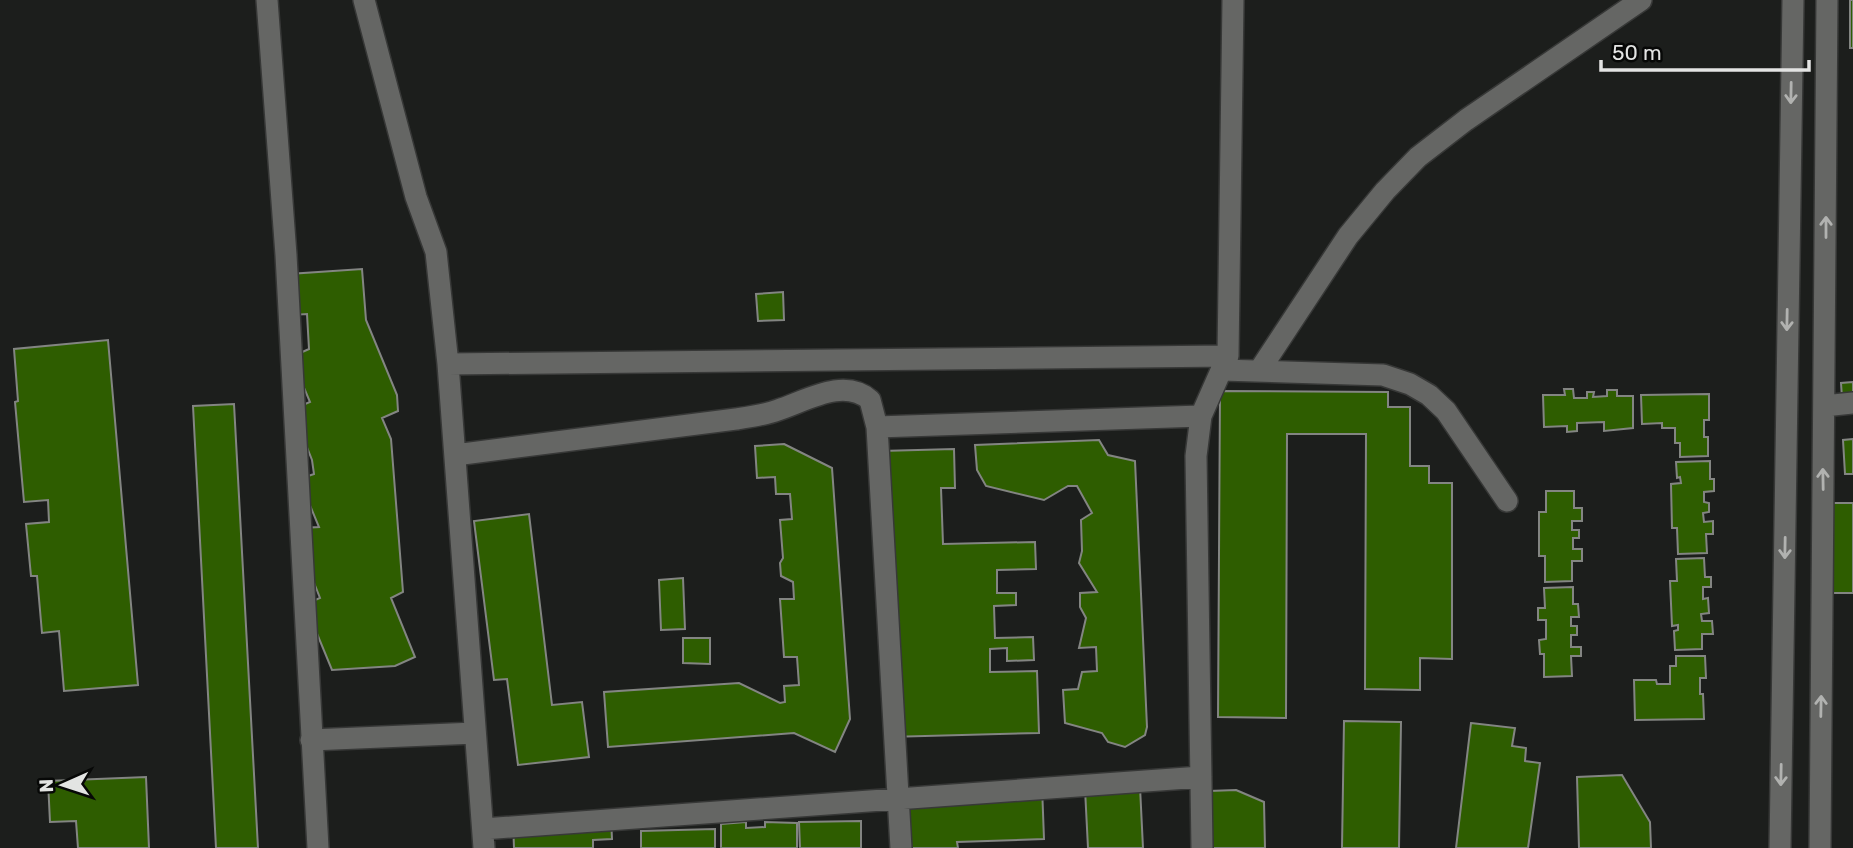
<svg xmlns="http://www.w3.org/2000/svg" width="1853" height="848" viewBox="0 0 1853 848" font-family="Rubik,sans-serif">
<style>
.building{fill:#2e5d00;stroke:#838582;stroke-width:2}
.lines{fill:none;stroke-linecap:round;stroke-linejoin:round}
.street-casing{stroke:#373837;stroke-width:24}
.street{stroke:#656664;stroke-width:21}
.oneway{stroke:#b1b2b0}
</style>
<rect width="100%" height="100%" fill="#1c1e1c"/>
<path class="building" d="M 1850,0 L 1853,0 L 1853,48 L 1850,48 Z
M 362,269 L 366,320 L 397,395 L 398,411 L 382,418 L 391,439 L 403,592 L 391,598 L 415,657 L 395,666 L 332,670 L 306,607 L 306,604 L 320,598 L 303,555 L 301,528 L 319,527 L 299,479 L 314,474 L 312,460 L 299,427 L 298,407 L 310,402 L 291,357 L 309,349 L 307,314 L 292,315 L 289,274 Z
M 783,292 L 784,320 L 758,321 L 756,294 Z
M 108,340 L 138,685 L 64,691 L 59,631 L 42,633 L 37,576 L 31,576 L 26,524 L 49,522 L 48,500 L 24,502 L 15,402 L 18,401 L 14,349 Z
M 1853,382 L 1853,412 L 1843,413 L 1841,383 Z
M 1564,389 L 1573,389 L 1574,398 L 1587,398 L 1587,392 L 1594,392 L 1593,397 L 1607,396 L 1607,390 L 1617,390 L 1617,396 L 1633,396 L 1633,428 L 1604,431 L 1604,422 L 1577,423 L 1577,431 L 1567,432 L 1567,426 L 1544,427 L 1543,395 L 1565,395 Z
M 1220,391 L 1388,392 L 1388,407 L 1410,407 L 1410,466 L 1429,466 L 1429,483 L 1452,483 L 1452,659 L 1420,658 L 1420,690 L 1365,689 L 1366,434 L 1287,434 L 1286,718 L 1218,717 Z
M 1709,394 L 1709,420 L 1704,420 L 1704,437 L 1708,437 L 1708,456 L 1680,457 L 1680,443 L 1675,443 L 1675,428 L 1662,428 L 1662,423 L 1642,424 L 1641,395 Z
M 234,404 L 258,848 L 216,848 L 193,406 Z
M 1853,439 L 1853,474 L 1845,474 L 1843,440 Z
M 1099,440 L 1108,455 L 1135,461 L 1147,727 L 1145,735 L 1125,747 L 1108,742 L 1102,733 L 1065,723 L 1063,690 L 1078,689 L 1082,672 L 1097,671 L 1096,647 L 1079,648 L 1086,618 L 1080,607 L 1080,593 L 1097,592 L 1079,563 L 1082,551 L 1081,520 L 1092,513 L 1077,486 L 1068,486 L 1044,500 L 986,486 L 977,470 L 975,445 Z
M 784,444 L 832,468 L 850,719 L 835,752 L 794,733 L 608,747 L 604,692 L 739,683 L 780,703 L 785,702 L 784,686 L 799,685 L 797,657 L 784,657 L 780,599 L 794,599 L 793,582 L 781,576 L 780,563 L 783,558 L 780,520 L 792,519 L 790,494 L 776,494 L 775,477 L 757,478 L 755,446 Z
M 954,449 L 955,488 L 941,488 L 943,544 L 1035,542 L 1036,569 L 997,570 L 997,593 L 1016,593 L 1016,605 L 994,606 L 995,638 L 1033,637 L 1034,660 L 1007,661 L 1007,648 L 990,649 L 990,672 L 1037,671 L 1039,733 L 888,737 L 881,451 Z
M 1710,461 L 1710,479 L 1714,479 L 1714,491 L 1704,492 L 1704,502 L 1709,503 L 1709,512 L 1703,513 L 1704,522 L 1713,521 L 1713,534 L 1706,534 L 1707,553 L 1678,554 L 1677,528 L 1672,528 L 1671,484 L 1681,483 L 1680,477 L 1677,478 L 1676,462 Z
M 1546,491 L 1574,491 L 1574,508 L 1582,508 L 1582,521 L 1572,521 L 1572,530 L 1579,530 L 1579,538 L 1573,538 L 1573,549 L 1582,549 L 1582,561 L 1572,561 L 1572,581 L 1545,582 L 1545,556 L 1539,556 L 1539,512 L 1546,512 Z
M 1832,503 L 1853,503 L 1853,593 L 1831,593 Z
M 529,514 L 552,705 L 582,702 L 589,757 L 518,765 L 507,679 L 494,680 L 474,521 Z
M 1704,558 L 1705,577 L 1711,577 L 1711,587 L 1703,587 L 1703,599 L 1708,598 L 1709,613 L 1701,614 L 1702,621 L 1712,621 L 1713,634 L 1702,634 L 1702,649 L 1675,650 L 1674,631 L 1678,630 L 1678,625 L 1672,626 L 1670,581 L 1677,581 L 1676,559 Z
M 683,578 L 685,629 L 661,630 L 659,580 Z
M 1573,587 L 1573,604 L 1578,604 L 1579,617 L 1571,617 L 1571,626 L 1577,626 L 1577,635 L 1571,635 L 1571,647 L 1581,647 L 1581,656 L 1571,656 L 1572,676 L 1544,677 L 1544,654 L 1540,654 L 1539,640 L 1546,639 L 1546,620 L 1538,620 L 1538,608 L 1545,608 L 1544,588 Z
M 683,638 L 710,638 L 710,664 L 683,663 Z
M 1676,656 L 1705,656 L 1706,678 L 1700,678 L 1700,694 L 1703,694 L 1704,719 L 1635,720 L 1634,680 L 1656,680 L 1657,684 L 1670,684 L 1670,666 L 1676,666 Z
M 1344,721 L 1401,722 L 1399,848 L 1342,848 Z
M 1471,723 L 1515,728 L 1512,746 L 1526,748 L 1525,761 L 1540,763 L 1528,848 L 1456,848 Z
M 1622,775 L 1650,822 L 1651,848 L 1579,848 L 1577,777 Z
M 146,777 L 149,848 L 78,848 L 76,821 L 50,822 L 48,781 Z
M 1042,786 L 1044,839 L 957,842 L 958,848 L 897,848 L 894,793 Z
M 1140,787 L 1143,848 L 1088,848 L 1085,789 Z
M 1236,790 L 1264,802 L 1265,848 L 1202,848 L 1209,791 Z
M 611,817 L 612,839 L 593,840 L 593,848 L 514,848 L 513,821 Z
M 861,821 L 861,848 L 800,848 L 799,822 Z
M 746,822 L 746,828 L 765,827 L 765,822 L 797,823 L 797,848 L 721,848 L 721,824 Z
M 715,829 L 715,848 L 641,848 L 641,831 Z"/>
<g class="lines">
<g class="street-casing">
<path id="street" d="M 267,0 L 286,255 L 318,848
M 364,0 L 416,197 L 436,252 L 448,364 L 484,848
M 448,364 L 1228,356 L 1233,0
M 1222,370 L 1383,375 L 1410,384 L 1429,395 L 1446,411 L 1507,501
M 1259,371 L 1348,236 L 1385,191 L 1418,157 L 1466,120 L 1641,0
M 1824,406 L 1853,403
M 1201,416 L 1227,357
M 455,455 L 736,419 C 750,417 765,415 778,410 C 806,401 844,377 870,400 L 877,427
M 311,740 L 475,733
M 483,829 L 1201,777
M 901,848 L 877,427 L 1201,416 L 1196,456 L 1202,848
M 1780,848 L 1793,0
M 1820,848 L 1827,0"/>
</g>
<use href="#street" class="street"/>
</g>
<defs><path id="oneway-shaft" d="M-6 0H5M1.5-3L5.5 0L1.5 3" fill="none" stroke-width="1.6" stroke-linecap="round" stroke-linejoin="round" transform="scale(1.75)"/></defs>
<g class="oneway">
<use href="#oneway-shaft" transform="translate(1791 93) rotate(91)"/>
<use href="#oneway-shaft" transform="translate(1826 227) rotate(-90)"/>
<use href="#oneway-shaft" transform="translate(1787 320) rotate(91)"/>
<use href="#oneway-shaft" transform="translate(1823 479) rotate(-91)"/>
<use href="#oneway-shaft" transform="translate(1785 548) rotate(91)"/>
<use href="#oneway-shaft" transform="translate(1821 706) rotate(-89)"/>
<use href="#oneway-shaft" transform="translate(1781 775) rotate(91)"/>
</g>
<g transform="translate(63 785) rotate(267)" stroke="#070807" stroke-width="5" paint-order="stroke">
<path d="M0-5L12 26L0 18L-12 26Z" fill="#e3e4e3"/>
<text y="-10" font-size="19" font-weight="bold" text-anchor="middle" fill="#e3e4e3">N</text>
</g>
<path d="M1601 60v10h208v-10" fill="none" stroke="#e3e4e3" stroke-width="3.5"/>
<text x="1612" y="60" font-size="21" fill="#e3e4e3" stroke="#070807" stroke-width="5" paint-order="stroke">50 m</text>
</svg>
